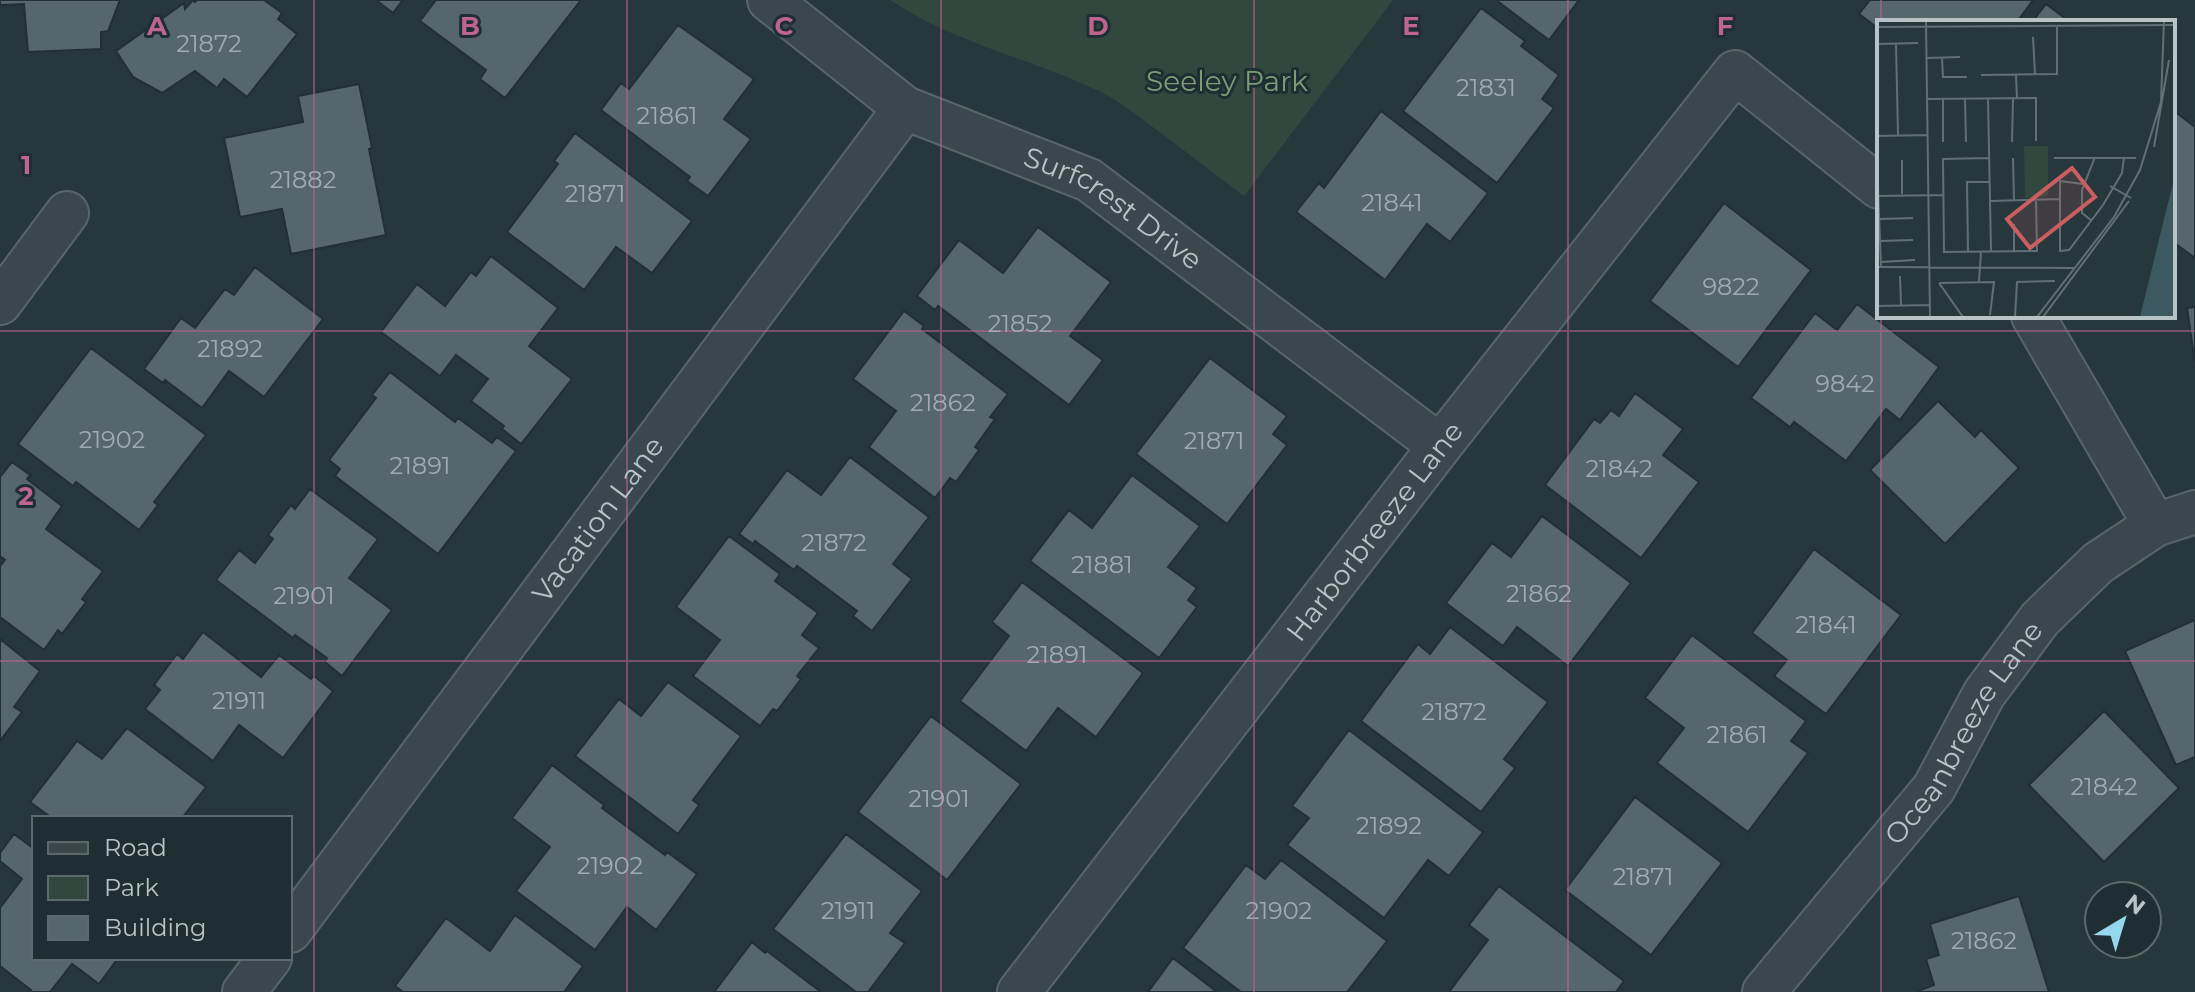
<svg xmlns="http://www.w3.org/2000/svg" width="2195" height="992" viewBox="0 0 2195 992" font-family="Montserrat,sans-serif">
<style>
.green{fill:#32483f}
.building{fill:#55676c;stroke:#213034;stroke-width:2}
.lines{fill:none;stroke-linecap:round;stroke-linejoin:round}
.street-casing{stroke:#58666a;stroke-width:46}
.street{stroke:#3a484d;stroke-width:42}
.grid{fill:none;stroke:#bd658c;stroke-width:2;stroke-opacity:0.55}
.labels{text-anchor:middle;dominant-baseline:central;stroke-width:6;stroke-linejoin:round;paint-order:stroke}
.number-label{font-size:24px;fill:#9eacb0}
.park-label{font-size:28px;fill:#7c9b77;stroke:#1f2e32}
.street-label{font-size:28px;fill:#b7c3c7;stroke:#1f2e32}
.inset-road{fill:none;stroke:#617074;stroke-width:2}
.view{fill:#cb5e60;fill-opacity:0.15;stroke:#cb5e60;stroke-width:4}
.inset-edge{fill:none;stroke:#b7c3c7;stroke-width:4}
.grid-label{font-size:26px;text-anchor:middle;font-weight:bold;fill:#bd658c;stroke:#1f2e32;stroke-width:6;stroke-linejoin:round;paint-order:stroke}
</style>
<rect width="100%" height="100%" fill="#27383c"/>
<path class="green" d="M 890,0 L 1393,0 L 1244,196 C 1216,175 1189,154 1161,133 C 1142,119 1122,103 1101,92 C 1030,58 956,44 890,0 Z"/>
<path class="building" d="M 0,0 L 120,0 L 108,31 L 101,32 L 101,49 L 28,52 L 24,4 L 0,5 Z
M 193,0 L 195,2 L 197,0 L 264,0 L 282,13 L 278,19 L 297,34 L 247,97 L 224,79 L 217,88 L 195,71 L 162,93 L 133,77 L 116,51 L 184,3 L 185,9 Z
M 376,0 L 403,0 L 393,13 Z
M 436,0 L 581,0 L 505,98 L 480,79 L 486,70 L 420,21 Z
M 1496,0 L 1579,0 L 1549,40 Z
M 1870,0 L 2033,0 L 2017,22 L 1879,22 L 1879,29 L 1859,14 Z
M 2046,4 L 2070,22 L 2032,22 Z
M 1481,8 L 1525,41 L 1521,46 L 1559,75 L 1542,99 L 1554,108 L 1497,183 L 1403,111 Z
M 678,25 L 754,79 L 724,119 L 751,139 L 708,196 L 687,181 L 690,177 L 601,110 L 621,83 L 629,89 Z
M 359,84 L 372,148 L 369,149 L 386,235 L 291,254 L 282,209 L 240,217 L 224,138 L 303,122 L 298,96 Z
M 2173,110 L 2195,127 L 2195,258 L 2173,242 Z
M 1381,111 L 1488,193 L 1450,242 L 1427,224 L 1385,280 L 1296,212 L 1319,183 L 1324,188 Z
M 575,133 L 692,221 L 652,273 L 616,247 L 584,290 L 507,232 L 558,164 L 554,161 Z
M 1724,203 L 1811,270 L 1738,367 L 1650,301 Z
M 1038,227 L 1111,282 L 1070,336 L 1103,360 L 1069,405 L 938,306 L 935,310 L 917,296 L 959,240 L 1003,273 Z
M 491,256 L 558,308 L 529,346 L 572,379 L 521,444 L 502,429 L 504,426 L 471,401 L 488,379 L 456,355 L 440,376 L 381,332 L 417,284 L 445,306 L 471,272 L 476,276 Z
M 255,267 L 323,319 L 264,397 L 229,371 L 202,408 L 165,380 L 163,383 L 144,369 L 181,318 L 195,328 L 225,289 L 234,295 Z
M 1857,304 L 1939,367 L 1900,420 L 1886,409 L 1846,461 L 1794,422 L 1790,427 L 1751,398 L 1815,313 L 1837,330 Z
M 2195,307 L 2195,363 L 2187,308 Z
M 904,311 L 924,326 L 922,329 L 1008,394 L 990,417 L 995,419 L 975,447 L 979,450 L 956,482 L 950,478 L 935,498 L 869,447 L 896,411 L 853,379 Z
M 91,348 L 206,435 L 154,502 L 158,505 L 139,530 L 76,482 L 73,486 L 18,444 Z
M 1210,358 L 1287,416 L 1273,434 L 1287,445 L 1227,524 L 1136,454 Z
M 390,372 L 455,422 L 458,418 L 492,443 L 497,437 L 516,451 L 438,554 L 335,476 L 340,469 L 329,460 L 376,398 L 372,395 Z
M 1635,393 L 1683,429 L 1663,455 L 1699,482 L 1641,558 L 1545,485 L 1594,419 L 1600,423 L 1611,410 L 1619,416 Z
M 1938,401 L 1975,437 L 1981,430 L 2019,468 L 1945,544 L 1870,470 Z
M 850,457 L 929,517 L 893,564 L 912,579 L 872,631 L 853,616 L 857,611 L 797,566 L 794,570 L 755,541 L 753,544 L 739,534 L 787,470 L 821,495 Z
M 12,462 L 30,475 L 27,479 L 62,506 L 46,529 L 103,571 L 82,599 L 86,602 L 62,634 L 58,630 L 44,650 L 0,617 L 0,566 L 5,560 L 0,556 L 0,477 Z
M 1132,475 L 1200,526 L 1168,567 L 1197,588 L 1188,600 L 1197,607 L 1159,658 L 1030,561 L 1069,510 L 1092,528 Z
M 310,489 L 378,539 L 349,578 L 392,610 L 342,676 L 325,662 L 327,658 L 295,635 L 293,638 L 216,580 L 239,550 L 255,563 L 273,539 L 268,535 L 291,505 L 295,509 Z
M 1542,516 L 1631,583 L 1568,666 L 1517,627 L 1503,646 L 1446,603 L 1492,543 L 1511,557 Z
M 729,536 L 780,574 L 775,581 L 818,613 L 802,635 L 819,648 L 797,676 L 801,679 L 777,711 L 773,709 L 760,726 L 693,676 L 720,640 L 676,607 Z
M 1814,549 L 1901,615 L 1826,714 L 1774,676 L 1787,660 L 1752,633 Z
M 1022,582 L 1143,673 L 1096,737 L 1058,708 L 1026,751 L 960,701 L 1009,636 L 992,622 Z
M 2195,620 L 2195,757 L 2176,765 L 2125,651 Z
M 1450,627 L 1548,702 L 1504,759 L 1515,768 L 1481,812 L 1361,721 L 1418,644 L 1430,654 Z
M 203,632 L 261,677 L 279,655 L 311,679 L 314,676 L 333,691 L 283,758 L 239,725 L 213,761 L 145,709 L 160,690 L 154,685 L 177,654 L 183,659 Z
M 1692,635 L 1806,721 L 1791,741 L 1808,753 L 1748,832 L 1657,763 L 1684,728 L 1645,698 Z
M 0,639 L 40,671 L 14,707 L 22,712 L 0,741 Z
M 668,682 L 741,736 L 693,800 L 699,805 L 678,834 L 575,756 L 619,699 L 641,716 Z
M 2104,711 L 2179,788 L 2104,862 L 2029,785 Z
M 931,716 L 1021,784 L 947,880 L 858,812 Z
M 127,728 L 206,787 L 182,818 L 52,818 L 30,802 L 77,741 L 102,759 Z
M 1349,730 L 1483,832 L 1449,876 L 1428,860 L 1384,918 L 1287,845 L 1309,818 L 1292,806 Z
M 552,765 L 604,805 L 602,808 L 665,855 L 667,852 L 697,874 L 656,930 L 627,907 L 595,950 L 516,891 L 550,847 L 512,818 Z
M 1635,797 L 1722,863 L 1651,955 L 1565,890 Z
M 14,834 L 34,849 L 34,958 L 118,958 L 99,984 L 72,964 L 50,992 L 29,992 L 31,990 L 0,966 L 0,908 L 22,879 L 0,861 L 0,853 Z
M 846,834 L 922,891 L 890,933 L 905,943 L 868,992 L 856,992 L 773,929 Z
M 1281,860 L 1387,941 L 1347,992 L 1241,992 L 1183,948 L 1246,865 L 1265,879 Z
M 1499,886 L 1624,981 L 1616,992 L 1449,992 L 1488,940 L 1469,925 Z
M 2019,896 L 2049,992 L 1919,992 L 1918,991 L 1934,985 L 1926,959 L 1939,955 L 1930,924 Z
M 515,915 L 583,966 L 564,992 L 403,992 L 395,986 L 446,918 L 490,951 Z
M 752,942 L 765,953 L 767,951 L 821,992 L 714,992 Z
M 1173,958 L 1217,992 L 1148,992 Z"/>
<g class="lines">
<g class="street-casing">
<g id="street">
<path id="s1" d="M 769,0 L 905,108 L 1089,180 L 1440,446"/>
<path d="M 0,303 L 67,213"/>
<path d="M 2033,316 L 2155,525"/>
<path id="s2" d="M 290,931 L 905,108"/>
<path d="M 244,992 L 270,958"/>
<path id="s3" d="M 1019,992 L 1440,446 L 1735,72 L 1879,187"/>
<path id="s4" d="M 1764,992 L 1934,788 L 1984,694 L 2040,619 L 2098,563 L 2155,525 L 2195,512"/>
</g>
</g>
<use href="#street" class="street"/>
</g>
<path class="grid" d="M 314,0 L 314,992M 627,0 L 627,992M 941,0 L 941,992M 1254,0 L 1254,992M 1568,0 L 1568,992M 1881,0 L 1881,22M 1881,316 L 1881,992M 0,331 L 2195,331M 0,661 L 2195,661"/>
<g class="labels">
<g class="number-label">
<text x="209" y="43">21872</text>
<text x="1486" y="87">21831</text>
<text x="667" y="115">21861</text>
<text x="303" y="179">21882</text>
<text x="595" y="193">21871</text>
<text x="1392" y="202">21841</text>
<text x="1731" y="286">9822</text>
<text x="1020" y="323">21852</text>
<text x="230" y="348">21892</text>
<text x="1845" y="383">9842</text>
<text x="943" y="402">21862</text>
<text x="112" y="439">21902</text>
<text x="1214" y="440">21871</text>
<text x="420" y="465">21891</text>
<text x="1619" y="468">21842</text>
<text x="834" y="542">21872</text>
<text x="1102" y="564">21881</text>
<text x="1539" y="593">21862</text>
<text x="304" y="595">21901</text>
<text x="1826" y="624">21841</text>
<text x="1057" y="654">21891</text>
<text x="239" y="700">21911</text>
<text x="1454" y="711">21872</text>
<text x="1737" y="734">21861</text>
<text x="2104" y="786">21842</text>
<text x="939" y="798">21901</text>
<text x="1389" y="825">21892</text>
<text x="610" y="865">21902</text>
<text x="1643" y="876">21871</text>
<text x="848" y="910">21911</text>
<text x="1279" y="910">21902</text>
<text x="1984" y="940">21862</text>
</g>
<g class="park-label">
<text x="1227" y="81">Seeley Park</text>
</g>
<g class="street-label">
<text stroke="none"><textPath href="#s1" startOffset="406">Surfcrest Drive</textPath></text>
<text stroke="none"><textPath href="#s2" startOffset="514">Vacation Lane</textPath></text>
<text stroke="none"><textPath href="#s3" startOffset="582">Harborbreeze Lane</textPath></text>
<text stroke="none"><textPath href="#s4" startOffset="328">Oceanbreeze Lane</textPath></text>
</g>
</g>
<g transform="translate(1877 20)">
<rect width="298" height="298" fill="#27383c"/>
<path d="M 147,126 L 171,126 L 171,176 L 148,178 Z" fill="#32483f"/>
<path d="M 298,156 L 298,297 L 263,297 L 287,199 Z" fill="#3c5961"/>
<path class="inset-road" d="M 49,1 L 53,297M 0,7 L 298,5M 156,17 L 158,54M 0,24 L 41,23M 19,24 L 21,115M 50,38 L 83,37M 65,38 L 66,57 L 90,57M 104,55 L 180,54 L 180,6M 139,55 L 140,79M 50,79 L 159,78 L 159,121M 66,79 L 66,122M 88,79 L 89,122M 111,79 L 114,231M 0,116 L 50,115M 135,122 L 136,79M 277,127 L 292,40M 113,138 L 66,139 L 67,232 L 160,231 L 159,181M 136,138 L 137,180M 177,138 L 259,138M 0,140 L 4,247M 25,140 L 25,174M 206,164 L 183,161 L 183,231 L 192,230 L 226,185 L 245,153 L 247,137M 233,166 L 254,178M 1,176 L 66,175M 114,181 L 183,179M 3,199 L 36,198M 215,201 L 205,193 L 205,170 L 218,137M 137,204 L 137,231M 4,221 L 36,220M 91,231 L 90,162 L 113,162M 4,242 L 38,240M 0,247 L 197,248M 23,256 L 24,285M 102,261 L 104,232M 62,263 L 117,262 L 113,295M 62,263 L 86,297M 0,286 L 53,285M 138,297 L 140,262 L 178,261M 160,297 L 237,197 L 263,150 L 284,82 L 287,1M 166,297 L 252,181"/>
<path class="view" d="M 195,148 L 218,177 L 153,228 L 130,199 Z"/>
<rect width="298" height="298" class="inset-edge"/>
</g>
<g class="grid-label">
<text x="157" y="35">A</text>
<text x="470" y="35">B</text>
<text x="784" y="35">C</text>
<text x="1098" y="35">D</text>
<text x="1411" y="35">E</text>
<text x="1725" y="35">F</text>
<text x="26" y="174">1</text>
<text x="26" y="505">2</text>
</g>
<rect x="32" y="816" width="260" height="144" fill="#1f2e32" stroke="#5c6a6e" stroke-width="2"/>
<rect x="48" y="842" width="40" height="12" fill="#3a484d" stroke="#5c6a6e" stroke-width="2"/>
<text x="104" y="856" font-size="24" fill="#b7c3c7">Road</text>
<rect x="48" y="876" width="40" height="24" fill="#32483f" stroke="#5c6a6e" stroke-width="2"/>
<text x="104" y="896" font-size="24" fill="#b7c3c7">Park</text>
<rect x="48" y="916" width="40" height="24" fill="#55676c" stroke="#5c6a6e" stroke-width="2"/>
<text x="104" y="936" font-size="24" fill="#b7c3c7">Building</text>
<g transform="translate(2123 920) rotate(38)"><circle r="38" fill="#1f2e32" stroke="#5c6a6e" stroke-width="2"/>
<path d="M0-6L14 30L0 20L-14 30Z" fill="#95d8ee"/>
<text y="-12" font-size="22" font-weight="bold" text-anchor="middle" fill="#b7c3c7">N</text>
</g>
</svg>
